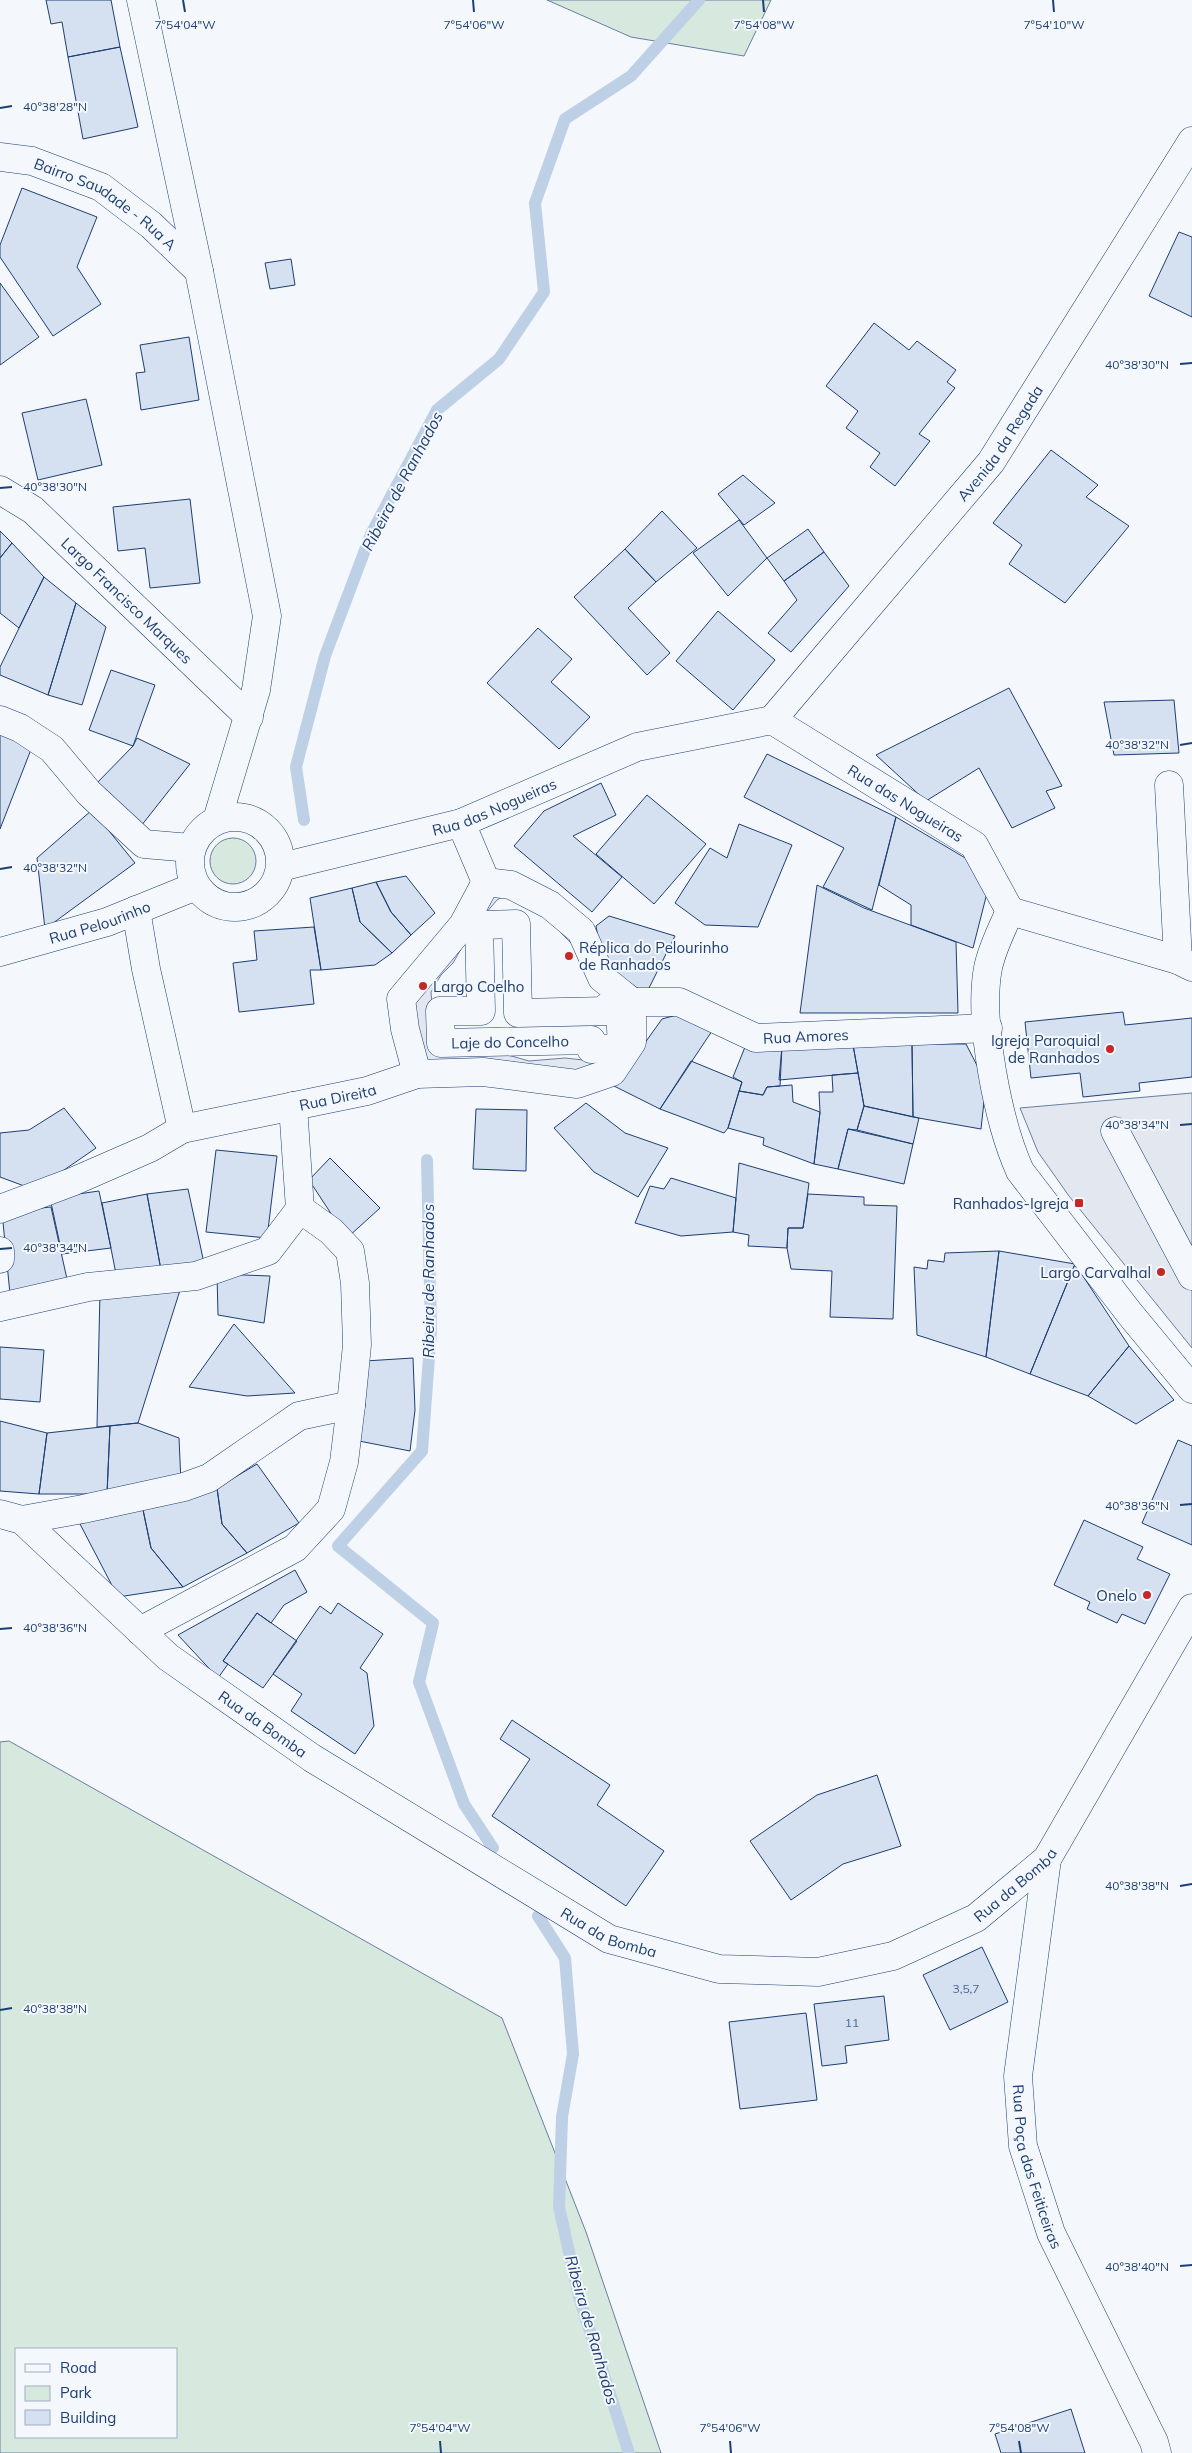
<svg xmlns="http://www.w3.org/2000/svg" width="1192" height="2453" viewBox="0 0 1192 2453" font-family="Mulish,sans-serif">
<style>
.green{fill:#d7e8df;stroke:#687fa3;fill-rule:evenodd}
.parking{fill:#e3e8f0;stroke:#687fa3;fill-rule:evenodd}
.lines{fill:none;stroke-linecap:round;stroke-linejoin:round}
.stream{stroke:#bed0e5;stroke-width:12}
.building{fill:#d5e0f0;stroke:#1d3f73}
.minor-casing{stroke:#1d3f73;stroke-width:29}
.minor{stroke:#f4f7fb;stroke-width:28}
.ticks{fill:none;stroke:#1d3f73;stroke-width:2}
.poi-dot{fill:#c62828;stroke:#f4f7fb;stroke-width:2}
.labels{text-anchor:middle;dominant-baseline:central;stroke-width:4;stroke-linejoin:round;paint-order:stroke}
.number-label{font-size:12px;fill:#4b6792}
.street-label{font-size:15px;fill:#1d3f73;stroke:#f4f7fb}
.poi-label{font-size:15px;fill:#1d3f73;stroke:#f4f7fb;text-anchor:end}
.water-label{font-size:16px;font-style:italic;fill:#1d3f73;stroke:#f4f7fb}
.ticks-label{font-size:12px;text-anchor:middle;fill:#1d3f73;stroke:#f4f7fb;stroke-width:4;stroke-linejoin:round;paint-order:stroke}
</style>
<rect width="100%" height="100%" fill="#f4f7fb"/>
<path class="green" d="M 547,0 L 771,0 L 744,56 L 631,37 Z
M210 861a23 23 0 1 1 46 0a23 23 0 1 1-46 0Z
M 9,1741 L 502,2018 L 586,2232 L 661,2453 L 0,2453 L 0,1742 ZM 16,2349 L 176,2349 L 176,2437 L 16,2437 Z"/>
<path class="parking" d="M 486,882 L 511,885 L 550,905 L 581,931 L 602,978 L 632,1002 L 632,1042 L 612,1072 L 577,1084 L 483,1072 L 417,1074 L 405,1029 L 401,999 L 463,925 ZM 510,892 L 548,910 L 562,934 L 582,954 L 588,980 L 626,1006 L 627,1009 L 627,1046 L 624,1049 L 612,1055 L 583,1060 L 565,1058 L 529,1061 L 508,1055 L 504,1052 L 439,1049 L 435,1047 L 431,992 L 441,975 L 453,963 L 473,928 L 497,900 Z
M 1192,1093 L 1192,1348 L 1069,1196 L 1038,1152 L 1020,1108 Z"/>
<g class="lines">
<path class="stream" d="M 304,820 L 296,767 L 325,656 L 371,534 L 437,410 L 499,359 L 544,292 L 535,203 L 565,119 L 631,76 L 699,0
M 427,1160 L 431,1330 L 422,1451 L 338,1546 L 433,1623 L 419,1682 L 464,1804 L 493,1848
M 538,1916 L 565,1958 L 573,2054 L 562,2117 L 559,2207 L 579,2297 L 629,2453"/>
</g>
<path class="building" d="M 46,0 L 111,0 L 120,47 L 68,57 L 62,22 L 51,24 Z
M 120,47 L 138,127 L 83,139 L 68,57 Z
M 22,188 L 97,217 L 77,267 L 101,304 L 53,336 L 0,257 L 0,245 Z
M 1179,232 L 1192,237 L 1192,317 L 1149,296 Z
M 291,259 L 295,285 L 270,289 L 265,263 Z
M 0,283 L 39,337 L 0,365 Z
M 874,323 L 909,350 L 917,341 L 956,370 L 947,382 L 955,388 L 919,434 L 930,441 L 895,486 L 870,467 L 880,453 L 846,428 L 858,411 L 826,386 Z
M 189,337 L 199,400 L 141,410 L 136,373 L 145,372 L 140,345 Z
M 86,399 L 102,465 L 38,480 L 22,413 Z
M 1051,450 L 1098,485 L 1086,497 L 1129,526 L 1065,603 L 1009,564 L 1022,545 L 993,523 Z
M 743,475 L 775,503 L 744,525 L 718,494 Z
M 190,499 L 200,583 L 150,588 L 145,548 L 118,551 L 113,507 Z
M 662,511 L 697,548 L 656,582 L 625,549 Z
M 739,520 L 767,558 L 728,596 L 693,553 Z
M 808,529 L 824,552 L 784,581 L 767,558 Z
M 0,531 L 12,543 L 0,558 Z
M 12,543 L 44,577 L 19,628 L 0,613 L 0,558 Z
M 625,549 L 656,582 L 628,608 L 670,653 L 647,675 L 574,597 Z
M 824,552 L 849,586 L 791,652 L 768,633 L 797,600 L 784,581 Z
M 44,577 L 76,603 L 48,695 L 0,675 L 0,667 Z
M 76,603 L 106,627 L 82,705 L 48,695 Z
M 718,611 L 775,660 L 733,710 L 676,661 Z
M 538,628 L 572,659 L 551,682 L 590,717 L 559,749 L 487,683 Z
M 111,670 L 155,685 L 133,746 L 89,730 Z
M 1009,688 L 1062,786 L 1046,791 L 1055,808 L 1012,828 L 979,768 L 926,801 L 876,755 Z
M 1174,700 L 1179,753 L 1114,755 L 1104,702 Z
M 0,729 L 32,747 L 0,829 Z
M 137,738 L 190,764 L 141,826 L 96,784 L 133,746 Z
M 767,754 L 896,817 L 872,910 L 823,887 L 844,848 L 744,797 Z
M 601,783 L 616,815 L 573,836 L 622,877 L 592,912 L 514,846 L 544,811 Z
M 647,795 L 706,844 L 654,904 L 596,854 Z
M 92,810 L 135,863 L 45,929 L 37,858 Z
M 896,817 L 967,859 L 987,893 L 973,948 L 911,925 L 911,905 L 879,885 Z
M 739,824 L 792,845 L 758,927 L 705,925 L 675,903 L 710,848 L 727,858 Z
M 406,876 L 435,913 L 411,935 L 391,912 L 376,882 Z
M 376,882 L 391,912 L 411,935 L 392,953 L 360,922 L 352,888 Z
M 817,885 L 864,908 L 956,942 L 958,1013 L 800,1013 Z
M 352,888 L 360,922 L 392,953 L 375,965 L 321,970 L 310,898 Z
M 609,916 L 675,936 L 646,994 L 603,964 L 596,926 Z
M 314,927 L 321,970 L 310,970 L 314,1004 L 239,1012 L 233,963 L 257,960 L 254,931 Z
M 1123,1012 L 1125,1025 L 1192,1018 L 1192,1077 L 1139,1083 L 1140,1091 L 1083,1097 L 1080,1073 L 1031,1078 L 1025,1022 Z
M 680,1014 L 712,1031 L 660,1109 L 614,1086 L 662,1019 Z
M 912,1044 L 966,1044 L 986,1083 L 981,1129 L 913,1117 Z
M 912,1044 L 913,1117 L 864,1106 L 853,1045 Z
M 853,1045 L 858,1073 L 779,1080 L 782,1046 Z
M 782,1046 L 780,1086 L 767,1087 L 763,1095 L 739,1091 L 742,1082 L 733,1077 L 745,1047 Z
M 691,1061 L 742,1082 L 728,1128 L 724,1133 L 660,1109 Z
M 858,1073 L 864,1106 L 857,1130 L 848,1129 L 838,1169 L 814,1164 L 820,1112 L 819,1092 L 833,1092 L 832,1075 Z
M 792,1085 L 793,1102 L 820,1112 L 814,1164 L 763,1145 L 764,1138 L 728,1128 L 739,1091 L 763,1095 L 767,1087 Z
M 586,1103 L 625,1133 L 668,1148 L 638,1197 L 594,1172 L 554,1128 Z
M 864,1106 L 919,1118 L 913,1144 L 857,1130 Z
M 64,1108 L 96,1148 L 35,1190 L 0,1177 L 0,1133 L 29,1130 Z
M 476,1109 L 527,1110 L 526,1171 L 473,1169 Z
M 848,1129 L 913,1144 L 904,1184 L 838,1169 Z
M 216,1150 L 277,1156 L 267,1238 L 206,1232 Z
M 330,1158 L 380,1208 L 347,1238 L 309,1180 Z
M 739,1163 L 809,1183 L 803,1228 L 788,1228 L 787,1248 L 748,1246 L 749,1235 L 733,1232 Z
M 671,1178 L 736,1198 L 733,1232 L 681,1236 L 635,1223 L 650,1186 L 664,1189 Z
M 188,1189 L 204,1263 L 161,1270 L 147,1194 Z
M 99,1191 L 111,1248 L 62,1254 L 50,1198 Z
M 147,1194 L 161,1270 L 117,1279 L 102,1203 Z
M 808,1194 L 864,1197 L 864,1205 L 897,1206 L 893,1319 L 830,1317 L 832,1271 L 791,1269 L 787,1248 L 788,1228 L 803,1228 Z
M 51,1207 L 69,1288 L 10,1294 L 2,1212 Z
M 999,1251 L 1075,1264 L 1030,1374 L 986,1357 Z
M 999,1251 L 986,1357 L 917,1335 L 914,1267 L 927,1269 L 928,1260 L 944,1262 L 945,1253 Z
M 1075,1264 L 1129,1346 L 1088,1396 L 1030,1374 Z
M 217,1274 L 270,1276 L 264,1323 L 218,1315 Z
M 181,1287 L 138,1423 L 97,1427 L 100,1291 Z
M 234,1324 L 295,1393 L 247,1396 L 189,1387 Z
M 1129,1346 L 1174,1400 L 1136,1424 L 1088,1396 Z
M 0,1347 L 44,1350 L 40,1402 L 0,1399 Z
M 413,1358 L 415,1410 L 410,1451 L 359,1441 L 365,1361 Z
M 0,1421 L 47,1433 L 39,1494 L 0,1491 Z
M 138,1423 L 179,1438 L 181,1483 L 107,1494 L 110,1426 Z
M 110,1426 L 107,1494 L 39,1494 L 47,1433 Z
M 1178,1440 L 1192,1446 L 1192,1545 L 1142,1523 Z
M 257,1464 L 299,1523 L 247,1553 L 222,1524 L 217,1488 Z
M 217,1488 L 222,1524 L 247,1553 L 183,1587 L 151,1548 L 142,1505 Z
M 142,1505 L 151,1548 L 183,1587 L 118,1597 L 80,1524 Z
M 1084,1520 L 1143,1547 L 1137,1559 L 1170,1574 L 1145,1624 L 1122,1614 L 1117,1623 L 1087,1609 L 1090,1602 L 1054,1585 Z
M 295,1570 L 307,1592 L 284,1605 L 271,1623 L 257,1613 L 223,1661 L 228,1664 L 218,1678 L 178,1635 Z
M 338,1603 L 383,1634 L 360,1668 L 367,1673 L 374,1726 L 355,1754 L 291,1711 L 302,1694 L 273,1674 L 320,1606 L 331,1614 Z
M 257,1613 L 297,1641 L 263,1688 L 223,1661 Z
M 512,1720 L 610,1785 L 597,1805 L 664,1851 L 626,1906 L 492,1816 L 530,1759 L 500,1739 Z
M 877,1775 L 901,1846 L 843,1864 L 791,1900 L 750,1841 L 817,1795 Z
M 982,1947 L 1008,2002 L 950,2030 L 923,1975 Z
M 884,1996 L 889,2040 L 845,2046 L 847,2063 L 822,2066 L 814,2004 Z
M 806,2013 L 817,2100 L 740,2109 L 729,2022 Z
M 1071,2409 L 1085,2453 L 1001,2453 L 995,2434 Z"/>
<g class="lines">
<g class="minor-casing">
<g id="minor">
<path d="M 141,0 L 199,271 L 267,616 L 256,690 L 217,820"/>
<path id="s1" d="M 0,157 L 32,161 L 101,187 L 151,225 L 199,271"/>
<path id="s2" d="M 0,490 L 33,510 L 249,717"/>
<path d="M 0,720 L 20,728 L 52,749 L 89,793 L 144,844 L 191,848"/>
<path id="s3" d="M 772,720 L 991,462 L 1192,141"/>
<path d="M 1169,785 L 1178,960"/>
<circle cx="235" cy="862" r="45"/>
<path d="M 461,823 L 486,882"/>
<path id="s4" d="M 281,867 L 461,823 L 637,747 L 772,720 L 974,845 L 1010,911 C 1002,929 992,948 988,968 C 978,1021 998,1122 1020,1171 L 1130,1314 L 1192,1389"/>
<path d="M 486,882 L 511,885 L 550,905 L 581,931 L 602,978 L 632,1002"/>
<path d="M 136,910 L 146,969 L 182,1129"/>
<path d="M 1010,911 L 1178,960 L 1192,967"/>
<path d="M 516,924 L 518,1013 L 607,1011 L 607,1007 L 620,1007 L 622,1048 L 591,1049 L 591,1040 L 441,1043 L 440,1011 L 481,1011 L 479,925 Z"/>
<path id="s5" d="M 0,952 L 107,922 L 196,886"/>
<path id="s6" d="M 632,1002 L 679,1002 L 756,1038 L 988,1028"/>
<path d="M 417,1074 L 405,1029 L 401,999 L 463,925 L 486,882"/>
<path d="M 1115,1131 L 1192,1276"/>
<path id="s7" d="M 0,1209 L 72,1182 L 150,1148 L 182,1129 L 367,1091 L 417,1074 L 483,1072 L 577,1084 L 612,1072 L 632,1042 L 632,1002"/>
<path d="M 0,1251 L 0,1259"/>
<path d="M 0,1307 L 88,1287 L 196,1276 L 268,1251 L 300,1209 L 293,1106"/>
<path id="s8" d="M 0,1514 L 22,1520 L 168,1657 L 312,1758 L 609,1939 L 719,1969 L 818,1972 L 893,1956 L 976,1918 L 1047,1859 L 1192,1608"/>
<path d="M 22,1520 L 83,1509 L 184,1487 L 209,1478 L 299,1416 L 351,1405"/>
<path d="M 140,1631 L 295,1548 L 331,1509 L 344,1462 L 351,1405 L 357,1345 L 355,1283 L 350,1251 L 331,1231 L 300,1209"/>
<path id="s9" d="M 1047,1859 L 1018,2076 L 1023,2146 L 1051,2233 L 1154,2442 L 1157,2453"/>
</g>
</g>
<use href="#minor" class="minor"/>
</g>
<path class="ticks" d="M 183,0 L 185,12M 473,0 L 474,12M 763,0 L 764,12M 1053,0 L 1054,12M 0,108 L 12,106M 1180,364 L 1192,363M 0,488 L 12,487M 1180,745 L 1192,743M 0,869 L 12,867M 1180,1125 L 1192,1124M 0,1249 L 12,1248M 1180,1505 L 1192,1504M 0,1629 L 12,1628M 1180,1886 L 1192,1884M 0,2010 L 12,2008M 1180,2266 L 1192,2265M 440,2441 L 441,2453M 730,2441 L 731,2453M 1019,2441 L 1021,2453"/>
<g class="poi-dot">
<circle cx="569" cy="956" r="5"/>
<circle cx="423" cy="986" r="5"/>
<circle cx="1110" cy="1049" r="5"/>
<rect x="1074" y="1198" width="10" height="10" rx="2.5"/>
<circle cx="1161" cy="1272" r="5"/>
<circle cx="1147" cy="1595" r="5"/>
</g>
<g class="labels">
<g class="number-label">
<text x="966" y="1988">3,5,7</text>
<text x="852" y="2022">11</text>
</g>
<g class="street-label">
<text stroke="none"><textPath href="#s1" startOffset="118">Bairro Saudade - Rua A</textPath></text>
<text stroke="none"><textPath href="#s3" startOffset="359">Avenida da Regada</textPath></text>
<text stroke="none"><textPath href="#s2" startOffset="169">Largo Francisco Marques</textPath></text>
<text stroke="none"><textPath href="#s4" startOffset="672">Rua das Nogueiras</textPath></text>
<text stroke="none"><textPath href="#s4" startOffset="222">Rua das Nogueiras</textPath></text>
<text stroke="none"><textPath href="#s5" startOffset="104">Rua Pelourinho</textPath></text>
<text stroke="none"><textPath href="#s6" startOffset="182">Rua Amores</textPath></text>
<text transform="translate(510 1042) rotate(-1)">Laje do Concelho</text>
<text stroke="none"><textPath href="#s7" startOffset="358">Rua Direita</textPath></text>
<text stroke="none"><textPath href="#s8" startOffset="339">Rua da Bomba</textPath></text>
<text stroke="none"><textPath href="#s8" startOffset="1179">Rua da Bomba</textPath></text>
<text stroke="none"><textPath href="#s8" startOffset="744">Rua da Bomba</textPath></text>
<text stroke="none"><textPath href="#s9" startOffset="312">Rua Poça das Feiticeiras</textPath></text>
</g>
<g class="poi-label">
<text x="579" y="947" text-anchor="start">Réplica do Pelourinho<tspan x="579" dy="17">de Ranhados</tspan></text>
<text x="433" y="986" text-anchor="start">Largo Coelho</text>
<text x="1100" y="1040">Igreja Paroquial<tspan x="1100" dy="17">de Ranhados</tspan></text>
<text x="1069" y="1203">Ranhados-Igreja</text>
<text x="1151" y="1272">Largo Carvalhal</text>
<text x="1137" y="1595">Onelo</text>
</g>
<g class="water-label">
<text transform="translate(402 481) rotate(-62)">Ribeira de Ranhados</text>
<text transform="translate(428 1281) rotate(-90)">Ribeira de Ranhados</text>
<text transform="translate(592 2330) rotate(74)">Ribeira de Ranhados</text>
</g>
</g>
<g class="ticks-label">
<text x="185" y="29">7°54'04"W</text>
<text x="474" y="29">7°54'06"W</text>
<text x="764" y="29">7°54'08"W</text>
<text x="1054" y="29">7°54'10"W</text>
<text x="55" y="111">40°38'28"N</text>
<text x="1137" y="369">40°38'30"N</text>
<text x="55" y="491">40°38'30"N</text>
<text x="1137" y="749">40°38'32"N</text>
<text x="55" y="872">40°38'32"N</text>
<text x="1137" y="1129">40°38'34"N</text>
<text x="55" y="1252">40°38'34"N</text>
<text x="1137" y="1510">40°38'36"N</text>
<text x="55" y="1632">40°38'36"N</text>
<text x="1137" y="1890">40°38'38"N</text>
<text x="55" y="2013">40°38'38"N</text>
<text x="1137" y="2271">40°38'40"N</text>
<text x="440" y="2432">7°54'04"W</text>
<text x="730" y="2432">7°54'06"W</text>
<text x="1019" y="2432">7°54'08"W</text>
</g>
<rect x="15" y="2348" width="162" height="90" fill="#f4f7fb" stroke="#9eadc5"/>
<rect x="25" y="2364" width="25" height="8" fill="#f4f7fb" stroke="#9eadc5"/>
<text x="60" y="2373" font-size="15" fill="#1d3f73">Road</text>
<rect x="25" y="2386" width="25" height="15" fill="#d7e8df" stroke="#9eadc5"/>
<text x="60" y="2398" font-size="15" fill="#1d3f73">Park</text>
<rect x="25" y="2410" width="25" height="15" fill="#d5e0f0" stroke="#9eadc5"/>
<text x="60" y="2423" font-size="15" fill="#1d3f73">Building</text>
</svg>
